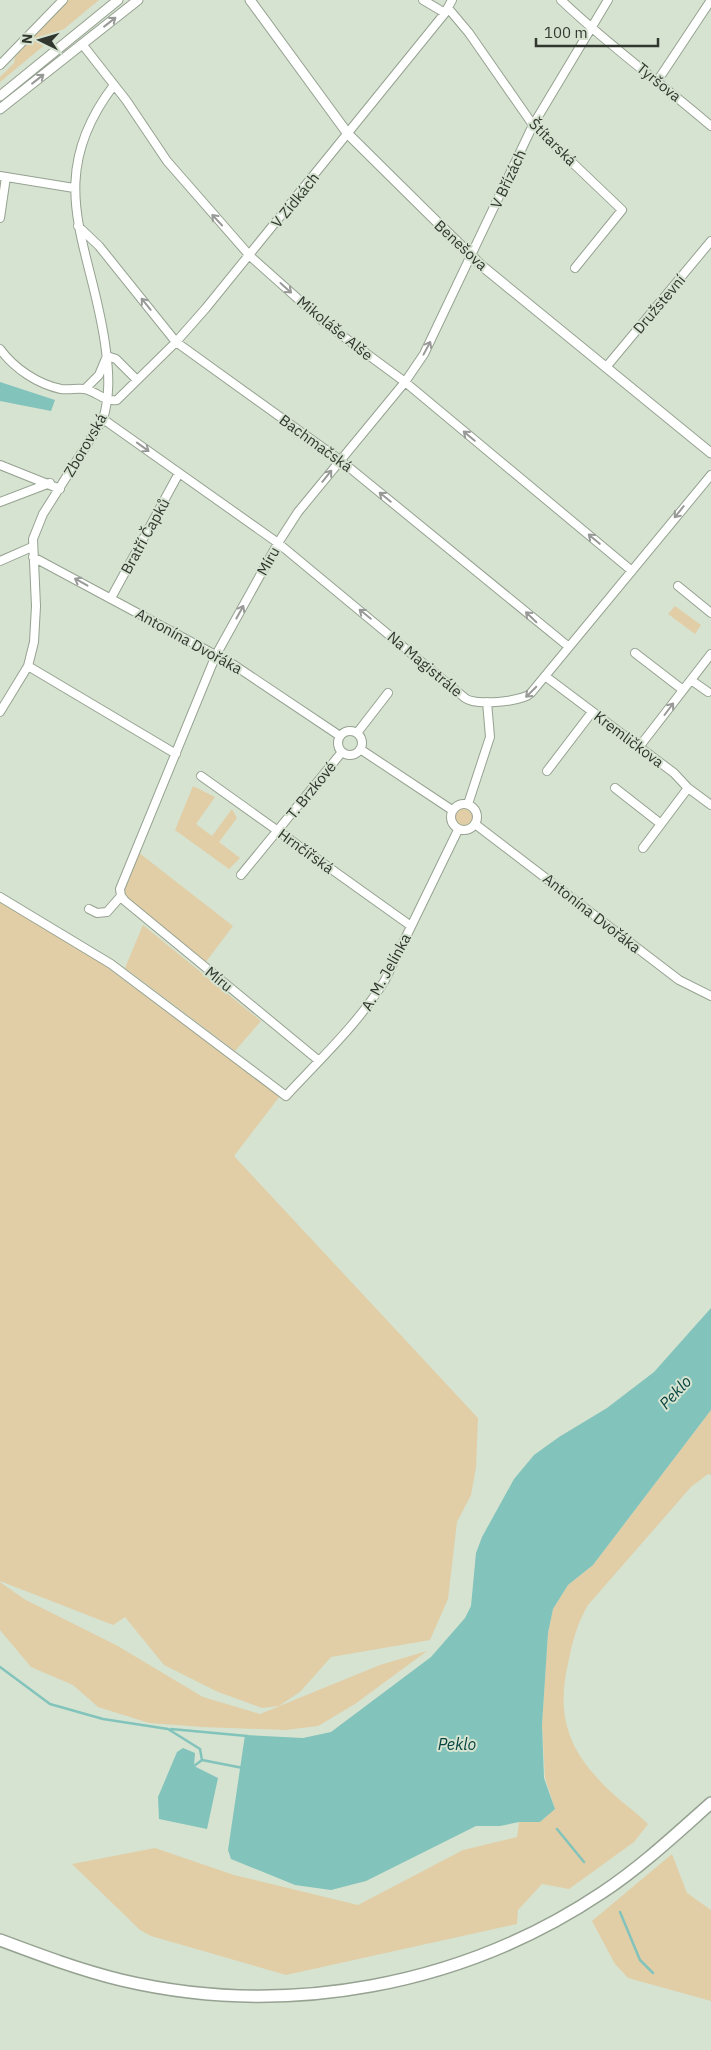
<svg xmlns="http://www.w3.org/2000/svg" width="711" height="2050" viewBox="0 0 711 2050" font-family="'IBM Plex Sans',sans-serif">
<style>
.green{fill:#e1cea6}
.water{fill:#82c3bb}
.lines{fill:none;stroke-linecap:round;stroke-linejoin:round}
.stream{stroke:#82c3bb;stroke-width:2.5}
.minor-casing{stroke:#96a291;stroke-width:10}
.tertiary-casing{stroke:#96a291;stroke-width:11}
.primary-casing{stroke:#96a291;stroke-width:14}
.minor{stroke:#fff;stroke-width:8}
.tertiary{stroke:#fff;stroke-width:9}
.primary{stroke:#fff;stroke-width:11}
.oneway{stroke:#989a97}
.labels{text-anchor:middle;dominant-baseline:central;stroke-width:4;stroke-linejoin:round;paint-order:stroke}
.street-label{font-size:15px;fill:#31362f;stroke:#d6e3d1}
.water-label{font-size:16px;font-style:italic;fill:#074440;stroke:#d6e3d1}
</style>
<rect width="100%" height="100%" fill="#d6e3d1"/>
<path class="green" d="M 68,0 L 99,0 L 0,82 L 0,77 L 14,63 L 15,57 Z
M 675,606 L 701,625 L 695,634 L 668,614 Z
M 193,786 L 215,797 L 196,824 L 212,836 L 232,809 L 237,818 L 219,842 L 240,858 L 229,869 L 175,830 Z
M455 817a9 9 0 1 1 18 0a9 9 0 1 1-18 0Z
M 138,852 L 233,926 L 205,963 L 124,896 L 124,889 Z
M 0,900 L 70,940 L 280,1096 L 234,1156 L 478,1418 L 476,1467 L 471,1495 L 457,1522 L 448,1599 L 430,1640 L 331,1657 L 301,1691 L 279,1706 L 262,1708 L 218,1692 L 164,1665 L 125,1617 L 113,1625 L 0,1581 Z
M 143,925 L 261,1021 L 235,1051 L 125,968 Z
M 711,1410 L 711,1475 L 708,1474 L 691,1487 L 588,1605 C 578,1622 573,1639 569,1659 C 557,1709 564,1743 600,1781 C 614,1797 633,1809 648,1824 L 634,1842 L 569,1889 L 542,1884 L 518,1910 L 517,1924 L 286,1975 L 151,1936 L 140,1930 L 72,1864 L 155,1848 L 234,1875 L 358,1905 L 463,1850 L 517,1837 L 519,1822 L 540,1822 L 555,1809 L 545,1778 L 542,1725 L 548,1633 L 553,1609 L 568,1585 L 593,1565 Z
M 0,1582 L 24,1599 L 116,1645 L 203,1697 L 260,1714 L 380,1665 L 427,1651 L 355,1704 L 318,1726 L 286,1730 L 202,1727 L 149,1723 L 98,1707 L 73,1685 L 31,1667 L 0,1630 Z
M 672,1854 L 687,1893 L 711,1910 L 711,2001 L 628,1978 L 615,1964 L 592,1921 Z"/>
<path class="water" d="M 0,382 L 55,400 L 51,411 L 0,401 Z
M 711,1308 L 711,1410 L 593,1565 L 568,1585 L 553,1609 L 548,1633 L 542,1725 L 544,1778 L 555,1809 L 540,1822 L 519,1822 L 500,1826 L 476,1826 L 366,1881 L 331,1890 L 295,1885 L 231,1859 L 228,1850 L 245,1735 L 303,1738 L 331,1732 L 431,1657 L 465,1618 L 471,1606 L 476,1553 L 482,1537 L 514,1479 L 534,1455 L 559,1437 L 607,1408 L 654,1372 Z
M 183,1748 L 195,1753 L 194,1766 L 218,1778 L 207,1829 L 159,1819 L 158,1797 L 177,1752 Z"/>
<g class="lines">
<path class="stream" d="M 0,1667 L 50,1704 L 103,1719 L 168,1729 L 200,1749 L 202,1760 L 243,1768
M 171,1729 L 247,1736
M 194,1766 L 202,1760
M 557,1829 L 584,1862
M 620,1912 L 640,1960 L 653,1973"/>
<g class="minor-casing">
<path id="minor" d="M 423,0 L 445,13
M 561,0 C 608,45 661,83 711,126
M 448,8 L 469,33 L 533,125 L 622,210 L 575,268
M 82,44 L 126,100 L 167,161 L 250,256 L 325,323 L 405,382 L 632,571
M 0,65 L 63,0
M 658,80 L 711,0
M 0,176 L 74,188
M 0,218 L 6,177
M 78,226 L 99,246 L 176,342 L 340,460 L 569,647
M 0,349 C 14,368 37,384 61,389 C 69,390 77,388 84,389 C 97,391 103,402 117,400 L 176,342 L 206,308 L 445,13 L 452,0
M 607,366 L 711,241
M 85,389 L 99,375 L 107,356 L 116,359 L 137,380
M 103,419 L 278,543 L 465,698 C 475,706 522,702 531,693 L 711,475
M 0,465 L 60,489
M 0,502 L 50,483
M 33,557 L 234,665 L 340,736
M 0,561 L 32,547
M 678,586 L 711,613
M 111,598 L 179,473
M 635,653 L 683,690
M 28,666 L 176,754
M 545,676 L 674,773 L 688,788 L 711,805
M 691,680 L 708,692
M 0,712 L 28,666 L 34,642 L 36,606 L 33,539 L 43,514 L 103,419 C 110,396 109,374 106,351 C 94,248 39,183 114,85
M338 743a12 12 0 1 1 24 0a12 12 0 1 1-24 0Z
M 357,733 L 388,693
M 639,747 L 711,654
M 360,749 L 452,810
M 547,771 L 592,712
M 201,776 L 411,926
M 615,788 L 661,824
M451 817a13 13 0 1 1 26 0a13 13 0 1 1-26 0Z
M 468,804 L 490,737 L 487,702
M 475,824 L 679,980 L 711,996
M 643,848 L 688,788
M 241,875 L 342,752
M 0,897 L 111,964 L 286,1096 C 321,1058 358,1024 385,980 L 458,830
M 89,909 L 97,913 L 107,912 L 121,896
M 318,1060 L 125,901 L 121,896 L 120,889 L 216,655 L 278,543 L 298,512 L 405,382 L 424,354 L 533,125 L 608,0"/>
</g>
<g class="tertiary-casing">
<path id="tertiary" d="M 250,0 L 348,134 L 438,223 L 482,266 L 711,453
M 0,96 L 118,0
M 0,109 L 138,0"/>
</g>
<g class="primary-casing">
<path id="primary" d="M 0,1940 C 40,1955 80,1970 121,1980 C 286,2019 463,1986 603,1892 C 642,1866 676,1834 711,1803"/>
</g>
<use href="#minor" class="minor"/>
<use href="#tertiary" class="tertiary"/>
<use href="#primary" class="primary"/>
</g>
<defs><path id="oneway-shaft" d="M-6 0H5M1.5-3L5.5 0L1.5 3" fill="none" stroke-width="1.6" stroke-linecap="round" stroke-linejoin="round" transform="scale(1.25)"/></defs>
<g class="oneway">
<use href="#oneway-shaft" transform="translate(110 22) rotate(-38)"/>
<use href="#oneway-shaft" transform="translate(38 79) rotate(-38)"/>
<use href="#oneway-shaft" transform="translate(217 220) rotate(-133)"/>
<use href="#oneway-shaft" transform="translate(286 288) rotate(42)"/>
<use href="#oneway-shaft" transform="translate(146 304) rotate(-129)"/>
<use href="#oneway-shaft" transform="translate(427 348) rotate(-62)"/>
<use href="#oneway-shaft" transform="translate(469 436) rotate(-140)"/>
<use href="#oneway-shaft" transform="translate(143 447) rotate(36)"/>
<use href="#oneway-shaft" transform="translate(327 476) rotate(-51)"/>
<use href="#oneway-shaft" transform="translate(385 497) rotate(-141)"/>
<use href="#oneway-shaft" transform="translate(679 512) rotate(129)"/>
<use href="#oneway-shaft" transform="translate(594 539) rotate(-140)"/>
<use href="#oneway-shaft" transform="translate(81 582) rotate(-151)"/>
<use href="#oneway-shaft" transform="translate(240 612) rotate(-61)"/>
<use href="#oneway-shaft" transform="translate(365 614) rotate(-141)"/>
<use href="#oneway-shaft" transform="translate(531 617) rotate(-136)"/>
<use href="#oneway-shaft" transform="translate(531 692) rotate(135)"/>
<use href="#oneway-shaft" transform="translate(669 709) rotate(-53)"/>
</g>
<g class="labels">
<g class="street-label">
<text transform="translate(659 82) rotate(39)">Tyršova</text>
<text transform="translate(553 142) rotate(45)">Štítarská</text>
<text transform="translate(508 179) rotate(-65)">V Břízách</text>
<text transform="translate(295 200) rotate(-51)">V Zídkách</text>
<text transform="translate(461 245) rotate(43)">Benešova</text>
<text transform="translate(659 304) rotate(-50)">Družstevní</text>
<text transform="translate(335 328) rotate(39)">Mikoláše Alše</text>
<text transform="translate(316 443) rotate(36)">Bachmačská</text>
<text transform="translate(85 445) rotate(-60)">Zborovská</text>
<text transform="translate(145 536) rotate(-61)">Bratří Čapků</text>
<text transform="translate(268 561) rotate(-61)">Míru</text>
<text transform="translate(189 641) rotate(29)">Antonína Dvořáka</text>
<text transform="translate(425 664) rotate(40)">Na Magistrále</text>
<text transform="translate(629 739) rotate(37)">Kremličkova</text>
<text transform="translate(311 790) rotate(-51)">T. Brzkové</text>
<text transform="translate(306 851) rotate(36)">Hrnčířská</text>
<text transform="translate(592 913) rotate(38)">Antonína Dvořáka</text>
<text transform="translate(386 972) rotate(-61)">A. M. Jelínka</text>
<text transform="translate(219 979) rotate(39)">Míru</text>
</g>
<g class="water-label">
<text transform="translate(675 1392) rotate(-47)">Peklo</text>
<text x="457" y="1744">Peklo</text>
</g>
</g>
<g transform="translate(40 40) rotate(275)" stroke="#d6e3d1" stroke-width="4" paint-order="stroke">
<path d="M0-4L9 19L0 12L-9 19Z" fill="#31362f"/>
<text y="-8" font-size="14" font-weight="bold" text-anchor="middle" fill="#31362f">N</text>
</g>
<path d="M536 38v8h122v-8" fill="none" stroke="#31362f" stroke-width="2.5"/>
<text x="544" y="38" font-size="15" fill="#31362f" stroke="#d6e3d1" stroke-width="4" paint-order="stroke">100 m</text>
</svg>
